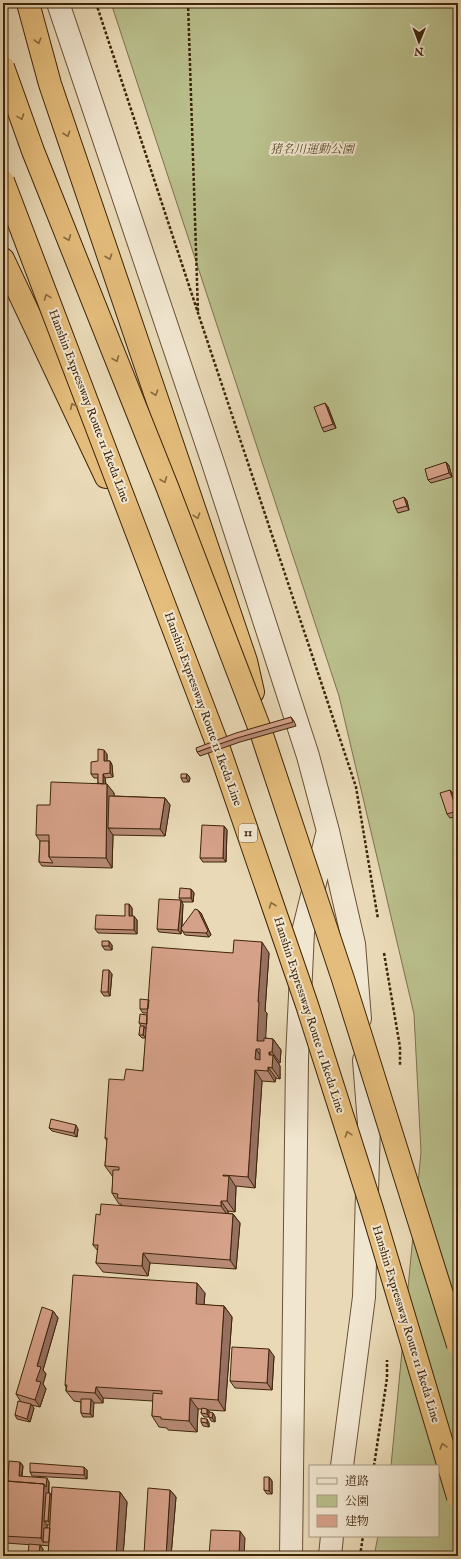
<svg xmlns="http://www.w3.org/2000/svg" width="461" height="1559" viewBox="0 0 461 1559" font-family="'IM FELL English','Noto Serif JP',serif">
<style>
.green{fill:#b9bf8c;stroke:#7c724b}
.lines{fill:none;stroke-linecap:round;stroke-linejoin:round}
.minor-casing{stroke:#695235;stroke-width:24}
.highway-casing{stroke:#3e250a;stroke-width:24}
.path{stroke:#3e250a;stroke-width:2.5;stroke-dasharray:3 2;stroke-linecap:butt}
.minor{stroke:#f1e6d0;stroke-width:22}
.highway{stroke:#e4bc7b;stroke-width:22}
.highway-bridge-casing{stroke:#3e250a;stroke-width:24;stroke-linecap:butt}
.highway-bridge{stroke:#e4bc7b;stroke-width:22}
.wall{fill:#b88a76;stroke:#3e250a;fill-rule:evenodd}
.shaded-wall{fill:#967160;stroke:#3e250a}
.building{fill:#d6a189;stroke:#3e250a;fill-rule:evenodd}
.oneway{stroke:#89693d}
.labels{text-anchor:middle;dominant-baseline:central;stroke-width:4;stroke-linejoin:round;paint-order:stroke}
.shield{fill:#f1e6d0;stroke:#745f45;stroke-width:1}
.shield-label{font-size:11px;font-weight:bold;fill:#3e250a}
.park-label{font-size:12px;font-style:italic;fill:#5d4c2a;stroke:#f1e6d0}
.street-label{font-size:12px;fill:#3e250a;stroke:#f1e6d0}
</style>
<rect width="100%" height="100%" fill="#e9d9b6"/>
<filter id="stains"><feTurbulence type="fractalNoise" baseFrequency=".005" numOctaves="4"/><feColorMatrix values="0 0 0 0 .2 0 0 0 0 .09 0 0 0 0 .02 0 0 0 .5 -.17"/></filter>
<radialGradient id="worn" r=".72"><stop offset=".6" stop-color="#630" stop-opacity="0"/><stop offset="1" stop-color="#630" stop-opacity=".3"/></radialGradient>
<path class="green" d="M 111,3 L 458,3 L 458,1556 L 374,1556 L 378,1536 L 438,1536 L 438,1466 L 391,1466 L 421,1152 L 414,1014 L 339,696 Z"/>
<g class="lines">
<g class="minor-casing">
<path id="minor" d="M 58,3 L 213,463 L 308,756 L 328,831 L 354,944 L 360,1019
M 342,1466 L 364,1297 L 369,1124 L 364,1060
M 291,1556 L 297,1059 L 303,932 L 327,834
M 330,1556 L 332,1536"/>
</g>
<g class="highway-casing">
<path id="highway" d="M 28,3 L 50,84 L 246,661 L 253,692
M 3,259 L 106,477"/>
</g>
<path class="path" d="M 96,3 L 199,316 L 356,787 L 378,919
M 188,3 L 198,312
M 384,953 L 400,1047 L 400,1065
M 374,1466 L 387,1378 L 387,1360
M 360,1556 L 363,1536"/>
<use href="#minor" class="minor"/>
<use href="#highway" class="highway"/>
<g class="highway-bridge-casing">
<path id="highway-bridge" d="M 3,67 L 33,151 L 168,489 L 261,732 L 343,979 L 458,1345
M 3,181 L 218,746 L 307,1005 L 372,1209 L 458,1497"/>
</g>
<use href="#highway-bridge" class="highway-bridge"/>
</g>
<path class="wall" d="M 328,407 L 336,428 L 324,432 L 322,428 Z
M 446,462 L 449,466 L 452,477 L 431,483 L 428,480 Z
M 404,497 L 407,501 L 409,510 L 398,513 L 396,509 Z
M 291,717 L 294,721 L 296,726 L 240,742 L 200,756 L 197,752 Z
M 107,754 L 107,761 L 110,761 L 112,765 L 113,777 L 105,778 L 106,784 L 114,793 L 114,796 L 165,798 L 170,805 L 165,836 L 113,835 L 112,868 L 42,866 L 39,862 L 40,841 L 36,835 L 50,805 L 98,783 L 98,778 L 94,778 L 91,774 L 98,761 Z
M 187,774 L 190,778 L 189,782 L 183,782 L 181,778 Z
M 450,790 L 453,794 L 458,810 L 458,816 L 450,818 L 447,814 Z
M 224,826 L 227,830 L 226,862 L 203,862 L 200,858 Z
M 191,889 L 194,893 L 193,902 L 182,902 L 179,898 Z
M 129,904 L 132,908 L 132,916 L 137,920 L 137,934 L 98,933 L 95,929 L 125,916 Z
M 183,904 L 182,927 L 198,910 L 201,913 L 211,935 L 209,937 L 185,935 L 181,929 L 181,934 L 159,932 L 157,929 Z
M 112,945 L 112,950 L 105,950 L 102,946 Z
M 233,953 L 269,953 L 265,1011 L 267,1013 L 265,1038 L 273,1039 L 281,1050 L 280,1063 L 278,1063 L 280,1066 L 280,1079 L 276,1078 L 275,1082 L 262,1081 L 255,1188 L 236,1186 L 236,1187 L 235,1212 L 228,1211 L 228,1213 L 233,1214 L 240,1223 L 236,1269 L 150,1263 L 148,1276 L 103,1272 L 96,1263 L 98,1251 L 93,1245 L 100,1215 L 122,1205 L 121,1204 L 119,1204 L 112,1193 L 113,1177 L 105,1166 L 107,1141 L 105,1138 L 124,1080 L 143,1071 L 146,1038 L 142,1038 L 139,1035 L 141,1026 L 139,1023 L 147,1015 L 148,1013 L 143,1013 L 140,1009 L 149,1000 Z
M 112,974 L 110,996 L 104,996 L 101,992 Z
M 49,1128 L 78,1129 L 77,1137 L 52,1131 Z
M 205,1293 L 204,1305 L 224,1306 L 232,1317 L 225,1411 L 208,1410 L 209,1412 L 213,1413 L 215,1417 L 215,1422 L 211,1421 L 209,1417 L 204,1417 L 201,1413 L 202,1409 L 198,1409 L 197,1432 L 168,1430 L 167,1428 L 159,1427 L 152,1416 L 153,1401 L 103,1398 L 103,1403 L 93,1403 L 93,1417 L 83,1417 L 81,1413 L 81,1402 L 74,1401 L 66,1391 L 66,1387 L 65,1385 Z
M 53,1311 L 58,1318 L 43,1370 L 46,1374 L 43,1384 L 46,1389 L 40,1407 L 31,1405 L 34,1408 L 30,1422 L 17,1419 L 15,1415 L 21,1402 L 16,1394 Z
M 274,1356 L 272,1390 L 235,1388 L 230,1381 Z
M 201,1422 L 209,1423 L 209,1427 L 203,1426 Z
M 20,1462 L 23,1466 L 22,1477 L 49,1482 L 49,1493 L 50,1493 L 52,1495 L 120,1492 L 127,1502 L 123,1556 L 48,1556 L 49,1546 L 40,1545 L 43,1549 L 42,1556 L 30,1556 L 28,1554 L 33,1545 L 6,1543 L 3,1538 L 3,1510 L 8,1481 ZM 47,1525 L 50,1525 L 50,1528 L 47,1528 Z
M 87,1470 L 87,1479 L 32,1476 L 30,1472 Z
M 269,1477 L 272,1481 L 272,1494 L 267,1494 L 264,1490 Z
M 170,1490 L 176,1497 L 171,1556 L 145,1556 L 144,1554 Z"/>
<path class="shaded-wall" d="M 325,403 L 328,407 L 336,428 L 333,424 Z
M 446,462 L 449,466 L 452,477 L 449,473 Z
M 404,497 L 407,501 L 409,510 L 407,506 Z
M 104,750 L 107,754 L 107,765 L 104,761 Z
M 110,761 L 112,765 L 113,777 L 110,773 Z
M 103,774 L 105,778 L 106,793 L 103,789 Z
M 187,774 L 190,778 L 189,782 L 186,778 Z
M 107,784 L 114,793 L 113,828 L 108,828 L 113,835 L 112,868 L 106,858 Z
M 450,790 L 453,794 L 458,810 L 458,813 Z
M 165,798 L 170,805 L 165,836 L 160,829 Z
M 224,826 L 227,830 L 226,862 L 223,858 Z
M 191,889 L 194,893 L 193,902 L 191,898 Z
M 181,900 L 183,904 L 181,934 L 178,930 Z
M 129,904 L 132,908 L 132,920 L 129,916 Z
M 198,910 L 201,913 L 211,935 L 209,937 L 206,933 Z
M 134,916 L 137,920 L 137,934 L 134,930 Z
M 109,941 L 112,945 L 112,950 L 109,946 Z
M 262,942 L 269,953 L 265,1011 L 267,1013 L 265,1052 L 257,1041 L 258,1002 Z
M 109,970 L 112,974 L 110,996 L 108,992 Z
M 144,1026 L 147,1030 L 146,1038 L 143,1035 Z
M 273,1039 L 281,1050 L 280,1063 L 272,1052 Z
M 256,1049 L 264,1060 L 263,1070 L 255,1059 Z
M 269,1052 L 273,1057 L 273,1055 L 280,1066 L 280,1079 L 272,1068 Z
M 268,1067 L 276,1078 L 275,1082 L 268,1071 Z
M 255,1070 L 262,1081 L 255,1188 L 248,1177 Z
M 76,1125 L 78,1129 L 77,1137 L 74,1133 Z
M 223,1175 L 228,1183 L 229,1176 L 236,1187 L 235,1212 L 227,1201 Z
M 221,1201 L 228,1211 L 228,1216 L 221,1206 Z
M 233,1214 L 240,1223 L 236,1269 L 230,1260 Z
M 143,1253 L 150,1263 L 148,1276 L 142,1266 Z
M 197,1283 L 205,1293 L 203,1315 L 196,1304 Z
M 224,1306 L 232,1317 L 225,1411 L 218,1400 Z
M 53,1311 L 58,1318 L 43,1370 L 46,1374 L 43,1384 L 46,1389 L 40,1407 L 35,1400 L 37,1366 Z
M 269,1349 L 274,1356 L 272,1390 L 267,1383 Z
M 96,1387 L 103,1398 L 103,1403 L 95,1393 Z
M 190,1398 L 198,1409 L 197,1432 L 189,1421 Z
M 91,1399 L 94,1403 L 93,1417 L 90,1414 Z
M 31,1404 L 34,1408 L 30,1422 L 27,1419 Z
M 207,1409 L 210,1413 L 209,1417 L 207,1414 Z
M 213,1413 L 215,1417 L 215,1422 L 212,1418 Z
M 207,1419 L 209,1423 L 209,1427 L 207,1423 Z
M 20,1462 L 23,1466 L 21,1480 L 19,1476 Z
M 84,1467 L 87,1470 L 87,1479 L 84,1475 Z
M 269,1477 L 272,1481 L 272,1494 L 269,1491 Z
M 47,1478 L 49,1482 L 47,1521 L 44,1521 L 47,1525 L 46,1542 L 43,1542 L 41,1538 L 44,1484 Z
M 170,1490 L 176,1497 L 171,1556 L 166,1556 Z
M 120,1492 L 127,1502 L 123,1556 L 116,1556 Z
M 50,1493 L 53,1497 L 51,1525 L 48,1521 Z
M 240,1531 L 245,1538 L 244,1556 L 239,1556 Z
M 40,1545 L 43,1549 L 42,1556 L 41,1556 L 39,1554 Z"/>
<path class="building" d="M 325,403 L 333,424 L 322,428 L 314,407 Z
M 446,462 L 449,473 L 428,480 L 425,469 Z
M 404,497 L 407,506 L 396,509 L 393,501 Z
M 291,717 L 293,722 L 237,738 L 197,752 L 196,748 L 236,733 Z
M 98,749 L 104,750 L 104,761 L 110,761 L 110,773 L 103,774 L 103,784 L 98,783 L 98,774 L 91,774 L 91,762 L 98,761 Z
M 181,774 L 187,774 L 186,778 L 181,778 Z
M 51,782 L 107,784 L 106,858 L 49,857 L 49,835 L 36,835 L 37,805 L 50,805 Z
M 450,790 L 457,811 L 447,814 L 440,793 Z
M 109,796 L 165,798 L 160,829 L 108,828 Z
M 202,825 L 224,826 L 223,858 L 200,858 Z
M 40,841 L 49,841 L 49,857 L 53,863 L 39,862 Z
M 180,888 L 191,889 L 191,898 L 179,898 Z
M 159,899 L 181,900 L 178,930 L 157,929 Z
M 125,904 L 129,904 L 129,916 L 134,916 L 134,930 L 95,929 L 96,915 L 125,916 Z
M 195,909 L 198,910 L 208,931 L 206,933 L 183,932 L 181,928 Z
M 234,940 L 262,942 L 258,1002 L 259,1002 L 257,1041 L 264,1041 L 264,1038 L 273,1039 L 272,1052 L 269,1052 L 269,1055 L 273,1055 L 272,1068 L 268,1067 L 268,1071 L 255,1070 L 248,1177 L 223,1175 L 223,1176 L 229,1176 L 227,1201 L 221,1201 L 221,1206 L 117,1198 L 118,1194 L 112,1193 L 113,1170 L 119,1170 L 119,1167 L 105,1166 L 107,1138 L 105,1138 L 109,1079 L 124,1080 L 126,1069 L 143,1071 L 152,947 L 233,953 ZM 256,1049 L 260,1049 L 260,1060 L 255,1059 Z
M 102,941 L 109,941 L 109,946 L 102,946 Z
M 103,970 L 109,970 L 108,992 L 101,992 Z
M 140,999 L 149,1000 L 148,1009 L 140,1009 Z
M 140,1014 L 147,1015 L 147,1024 L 139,1023 Z
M 140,1026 L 144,1026 L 143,1035 L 139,1035 Z
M 51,1119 L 76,1125 L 74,1133 L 49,1128 Z
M 101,1204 L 233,1214 L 230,1260 L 143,1253 L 142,1266 L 96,1263 L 98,1245 L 93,1245 L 96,1214 L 100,1215 Z
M 73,1275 L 197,1283 L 196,1304 L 224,1306 L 218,1400 L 190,1398 L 189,1421 L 161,1419 L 161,1417 L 152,1416 L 153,1393 L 162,1394 L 162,1391 L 96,1387 L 95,1393 L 66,1391 L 67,1385 L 65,1385 Z
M 42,1307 L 53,1311 L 37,1366 L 41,1367 L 36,1381 L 41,1382 L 35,1400 L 16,1394 Z
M 232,1347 L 269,1349 L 267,1383 L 230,1381 Z
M 81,1399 L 91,1399 L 90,1414 L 81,1413 Z
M 18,1401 L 31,1404 L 27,1419 L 15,1415 Z
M 202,1408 L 207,1409 L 207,1414 L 201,1413 Z
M 209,1412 L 213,1413 L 212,1418 L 209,1417 Z
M 201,1418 L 207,1419 L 207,1423 L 201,1422 Z
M 9,1461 L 20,1462 L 19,1476 L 47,1478 L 46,1487 L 44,1484 L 8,1481 Z
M 30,1463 L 84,1467 L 84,1475 L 30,1472 Z
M 264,1477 L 269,1477 L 269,1491 L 264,1490 Z
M 5,1481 L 44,1484 L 41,1538 L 3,1536 L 3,1510 Z
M 52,1487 L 120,1492 L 116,1556 L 48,1556 Z
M 148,1488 L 170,1490 L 166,1556 L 144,1554 Z
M 46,1493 L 50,1493 L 48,1521 L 44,1521 Z
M 44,1528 L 50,1528 L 49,1542 L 43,1542 Z
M 211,1530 L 240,1531 L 239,1556 L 209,1556 Z
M 29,1544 L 40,1545 L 39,1554 L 28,1554 Z"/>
<defs><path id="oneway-chevron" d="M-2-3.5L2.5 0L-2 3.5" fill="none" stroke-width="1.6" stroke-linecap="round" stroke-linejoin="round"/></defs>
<g class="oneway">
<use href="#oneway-chevron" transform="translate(38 41) rotate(75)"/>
<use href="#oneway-chevron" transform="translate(21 117) rotate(70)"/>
<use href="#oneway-chevron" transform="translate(67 134) rotate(71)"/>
<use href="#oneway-chevron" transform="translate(68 238) rotate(68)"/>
<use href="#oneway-chevron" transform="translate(109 257) rotate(71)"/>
<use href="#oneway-chevron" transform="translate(47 297) rotate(-111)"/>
<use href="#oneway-chevron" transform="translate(116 359) rotate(68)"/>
<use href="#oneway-chevron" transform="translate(155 393) rotate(71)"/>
<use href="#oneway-chevron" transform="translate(73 406) rotate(-115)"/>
<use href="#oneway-chevron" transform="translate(164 480) rotate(68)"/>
<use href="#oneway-chevron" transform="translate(197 516) rotate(71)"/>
<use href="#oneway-chevron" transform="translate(272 905) rotate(-109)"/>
<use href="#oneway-chevron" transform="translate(348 1134) rotate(-108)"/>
<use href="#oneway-chevron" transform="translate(443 1446) rotate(-106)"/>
</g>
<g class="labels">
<rect class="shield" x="239" y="824" width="18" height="18" rx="3"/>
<g class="shield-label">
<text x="248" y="833">11</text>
</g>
<g class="park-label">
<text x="312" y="149">猪名川運動公園</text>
</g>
<g class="street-label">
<text transform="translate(89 406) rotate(69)">Hanshin Expressway Route 11 Ikeda Line</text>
<text transform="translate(203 709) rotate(70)">Hanshin Expressway Route 11 Ikeda Line</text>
<text transform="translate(309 1015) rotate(72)">Hanshin Expressway Route 11 Ikeda Line</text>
<text transform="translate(406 1324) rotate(73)">Hanshin Expressway Route 11 Ikeda Line</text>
</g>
</g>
<rect width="461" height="1559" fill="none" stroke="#e9d9b6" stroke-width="16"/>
<rect x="4" y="4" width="453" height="1551" fill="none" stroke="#3e250a" stroke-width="2"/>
<rect x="8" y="8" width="445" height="1543" fill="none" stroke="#3e250a"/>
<rect x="309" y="1465" width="130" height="72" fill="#f1e6d0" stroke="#a99981"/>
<rect x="317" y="1478" width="20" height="6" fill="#f1e6d0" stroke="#a99981"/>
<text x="345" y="1485" font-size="12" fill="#3e250a">道路</text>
<rect x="317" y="1495" width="20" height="12" fill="#b9bf8c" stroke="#a99981"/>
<text x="345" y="1505" font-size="12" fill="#3e250a">公園</text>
<rect x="317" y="1515" width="20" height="12" fill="#d6a189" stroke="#a99981"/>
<text x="345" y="1525" font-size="12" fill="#3e250a">建物</text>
<g transform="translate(419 42) rotate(181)" stroke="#f1e6d0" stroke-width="3" paint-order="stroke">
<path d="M0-3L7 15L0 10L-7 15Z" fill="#3e250a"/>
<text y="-6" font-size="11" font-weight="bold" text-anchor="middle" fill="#3e250a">N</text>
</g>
<rect width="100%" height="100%" filter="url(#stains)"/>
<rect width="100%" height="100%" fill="url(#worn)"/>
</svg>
